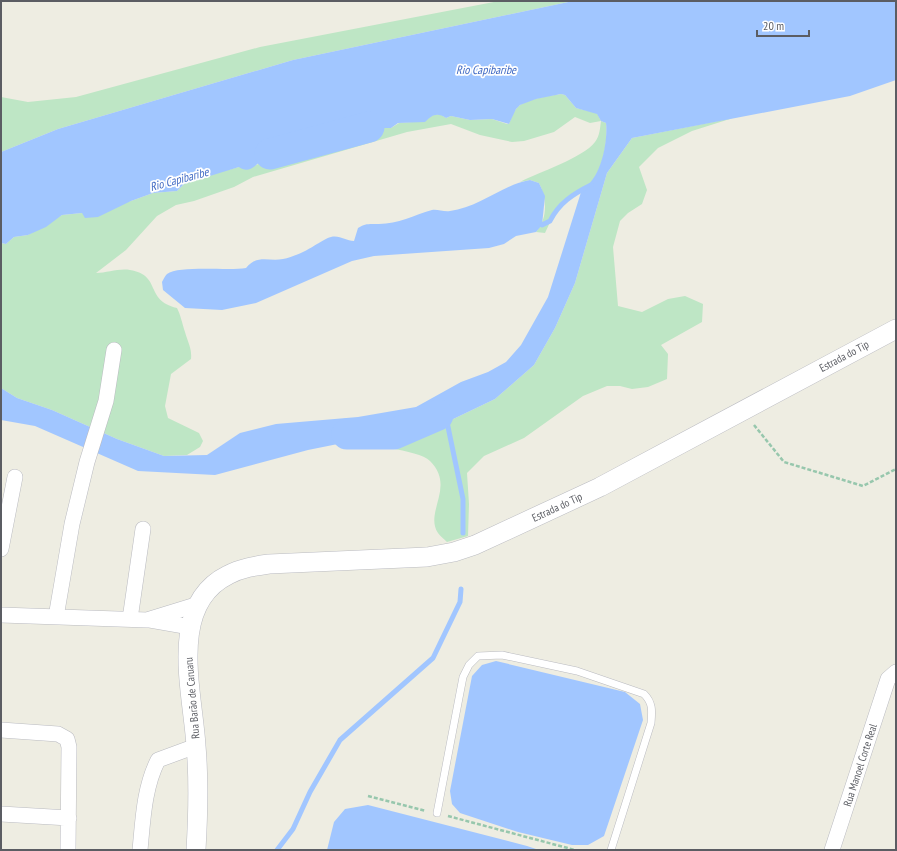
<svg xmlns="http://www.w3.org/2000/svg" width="897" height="851" viewBox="0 0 897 851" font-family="'PT Sans Narrow',sans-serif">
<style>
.green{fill:#bee6c5}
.water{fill:#a1c6ff}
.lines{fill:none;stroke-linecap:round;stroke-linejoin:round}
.stream{stroke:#a1c6ff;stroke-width:5}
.river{stroke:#a1c6ff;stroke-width:31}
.service-casing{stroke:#babbc1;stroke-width:8}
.minor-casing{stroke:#babbc1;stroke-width:16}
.tertiary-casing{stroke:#babbc1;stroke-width:20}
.path{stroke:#97c7ad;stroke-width:2.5;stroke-dasharray:4 2;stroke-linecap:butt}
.service{stroke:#fff;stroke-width:7}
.minor{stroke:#fff;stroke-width:15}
.tertiary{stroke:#fff;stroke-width:19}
.labels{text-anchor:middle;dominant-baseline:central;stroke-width:3.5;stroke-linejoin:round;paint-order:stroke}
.street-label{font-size:11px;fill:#5b5d63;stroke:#fff}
.water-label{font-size:12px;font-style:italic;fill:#426bc4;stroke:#fff}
</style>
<rect width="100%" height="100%" fill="#eeede2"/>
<path class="green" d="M 499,1 L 573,1 L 293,60 L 58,129 L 1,152 L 1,97 L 28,102 L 76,97 L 260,47 Z
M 561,94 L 565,95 L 576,108 L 597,113 L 601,121 L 606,123 C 608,143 603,168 590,185 C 585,190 574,193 568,197 C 557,207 551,220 545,233 L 536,232 C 548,218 547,199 539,183 L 530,180 L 520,182 C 539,172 583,158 595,142 C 600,136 600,127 601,121 L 590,123 L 575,117 L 554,132 L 524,141 L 512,142 L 480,135 L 451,124 L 407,132 L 253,177 L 234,187 L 194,201 L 176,205 L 157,216 L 126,250 L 96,273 C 107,273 119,268 130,270 C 162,275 144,300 177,308 C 181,316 182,323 185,332 C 188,343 192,348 191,359 L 171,374 L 165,406 L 168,418 L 199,433 L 203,441 L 200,447 L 187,455 L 164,456 L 117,439 L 52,410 L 17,398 L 1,388 L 1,243 L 6,244 L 14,237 L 28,235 L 62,215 L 82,213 L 131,201 L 153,193 L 177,191 L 184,184 L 220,172 L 239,167 L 257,165 L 262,159 L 274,159 L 282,155 L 282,159 C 290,156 300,153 306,148 C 314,142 314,132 326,135 L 331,142 L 350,140 L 360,135 L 375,133 L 382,128 L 391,128 L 399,123 L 413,122 L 431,115 L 440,114 L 446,118 L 451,116 L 470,120 L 492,119 L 507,124 L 509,124 C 511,119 513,113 516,109 C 523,99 549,96 561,94 Z
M 733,118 L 692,131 L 658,148 L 639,167 L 647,190 L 642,204 L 628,213 L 620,221 L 613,247 L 618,306 L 642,312 L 668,299 L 685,296 L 703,304 L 702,322 L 661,345 L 668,354 L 667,379 L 648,387 L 632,389 L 620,386 L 607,386 L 583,396 L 524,438 L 484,456 L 467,473 L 469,504 L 468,536 L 447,542 C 444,539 440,536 438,533 C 424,512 456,487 430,461 C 418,449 363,445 344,443 L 447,422 L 495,399 L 534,365 L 555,328 L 575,283 L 607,173 L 632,138 Z"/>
<path class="water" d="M 573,1 L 896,1 L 896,80 L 850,96 L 632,138 L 607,173 L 575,283 L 555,328 L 534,365 L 495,399 L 447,422 L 308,450 L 215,475 L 138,471 L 35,426 L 1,420 L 1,388 L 17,398 L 52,410 L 117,439 L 164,456 L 207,455 L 240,433 L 276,424 L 358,417 L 416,407 L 461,382 L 488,372 L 506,362 L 521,345 L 548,297 L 582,189 C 601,180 608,142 606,123 L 601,121 L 597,114 L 576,108 L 565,95 L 561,94 L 536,99 L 520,105 L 516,109 L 509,124 L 492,119 L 470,120 L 451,116 L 446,118 C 437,112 432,115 425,122 L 398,123 L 391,128 L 382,128 L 367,137 L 360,135 L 337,145 L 331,142 L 326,135 C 310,131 306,159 283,159 L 282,155 L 274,159 L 262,159 C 256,166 248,174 239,167 L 184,184 L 177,191 L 153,193 L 131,201 L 98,217 L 85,218 L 82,213 L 62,215 L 46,227 L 28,235 L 14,237 L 6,244 L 1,243 L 1,152 L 58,129 L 293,60 Z
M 530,180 L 539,183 L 545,196 L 542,225 L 536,232 L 516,236 L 504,244 L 489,248 L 374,256 L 352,261 L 256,303 L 222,310 L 185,308 L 163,290 L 162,282 C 163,280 165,276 167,274 C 179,265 229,271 246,268 C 257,254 269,262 283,259 C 294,257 308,250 317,244 C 321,242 326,238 331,237 C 340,235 346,241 354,241 L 358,228 C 365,223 370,224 379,224 C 398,224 414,215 432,210 C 437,209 444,212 450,211 C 478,208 504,184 530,180 Z
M 496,661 L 625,692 L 640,704 L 643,720 L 604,836 L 588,845 L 572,845 L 518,832 L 460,813 L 452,804 L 450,791 L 472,676 L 482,665 Z
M 368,805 L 527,846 L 539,850 L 327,850 L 334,822 L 345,809 Z"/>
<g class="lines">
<path class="stream" d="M 542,225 L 550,221 C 559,203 573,194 591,185
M 444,416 L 447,422 L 463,499 L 463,533
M 277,850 L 293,829 L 310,792 L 340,740 L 433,658 L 460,602 L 461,589"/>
<path class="river" d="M 270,154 L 369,127
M 347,434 L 394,434 L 438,415"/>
<g class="service-casing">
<path id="service" d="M 437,813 L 463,677 L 469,665 L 478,656 L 502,655 L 577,671 L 644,694 C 653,703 652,711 651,723 L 611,850"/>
</g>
<g class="minor-casing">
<path id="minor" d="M 1,549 L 15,477
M 1,615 L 147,620 L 199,604
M 56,617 L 72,524 L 87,462 L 106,401 L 114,350
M 130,619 L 143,529
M 150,620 L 190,627
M 1,730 L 58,734 L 67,739 L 69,747 L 68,850
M 1,814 L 69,818
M 140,850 C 143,819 144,788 158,760 L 196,746
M 832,850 L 888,679 L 896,672"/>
</g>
<g class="tertiary-casing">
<path id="tertiary" d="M 196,850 C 198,816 199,780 196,746 C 193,693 167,605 228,575 C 241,568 255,566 269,564 L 427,557 L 454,552 L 475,545 L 600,487 L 896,329"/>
</g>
<path class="path" d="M 754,425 L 784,462 L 863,486 L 896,469
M 368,796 L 426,811
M 448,816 L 575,850"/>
<use href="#service" class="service"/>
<use href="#minor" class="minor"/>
<use href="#tertiary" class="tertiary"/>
</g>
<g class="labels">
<g class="street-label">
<text transform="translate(844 356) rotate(-28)">Estrada do Tip</text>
<text transform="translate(557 507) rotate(-25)">Estrada do Tip</text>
<text transform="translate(192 698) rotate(-95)">Rua Barão de Caruaru</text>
<text transform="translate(860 765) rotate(-72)">Rua Manoel Corte Real</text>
</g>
<g class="water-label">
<text x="486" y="69">Rio Capibaribe</text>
<text transform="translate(179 179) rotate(-15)">Rio Capibaribe</text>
</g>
</g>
<rect width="897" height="851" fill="none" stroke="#5b5d63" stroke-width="4"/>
<path d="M757 30v6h52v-6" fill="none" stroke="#5b5d63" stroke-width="2"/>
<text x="763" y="30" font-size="12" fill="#5b5d63" stroke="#ffffff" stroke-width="3" paint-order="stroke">20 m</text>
</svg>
